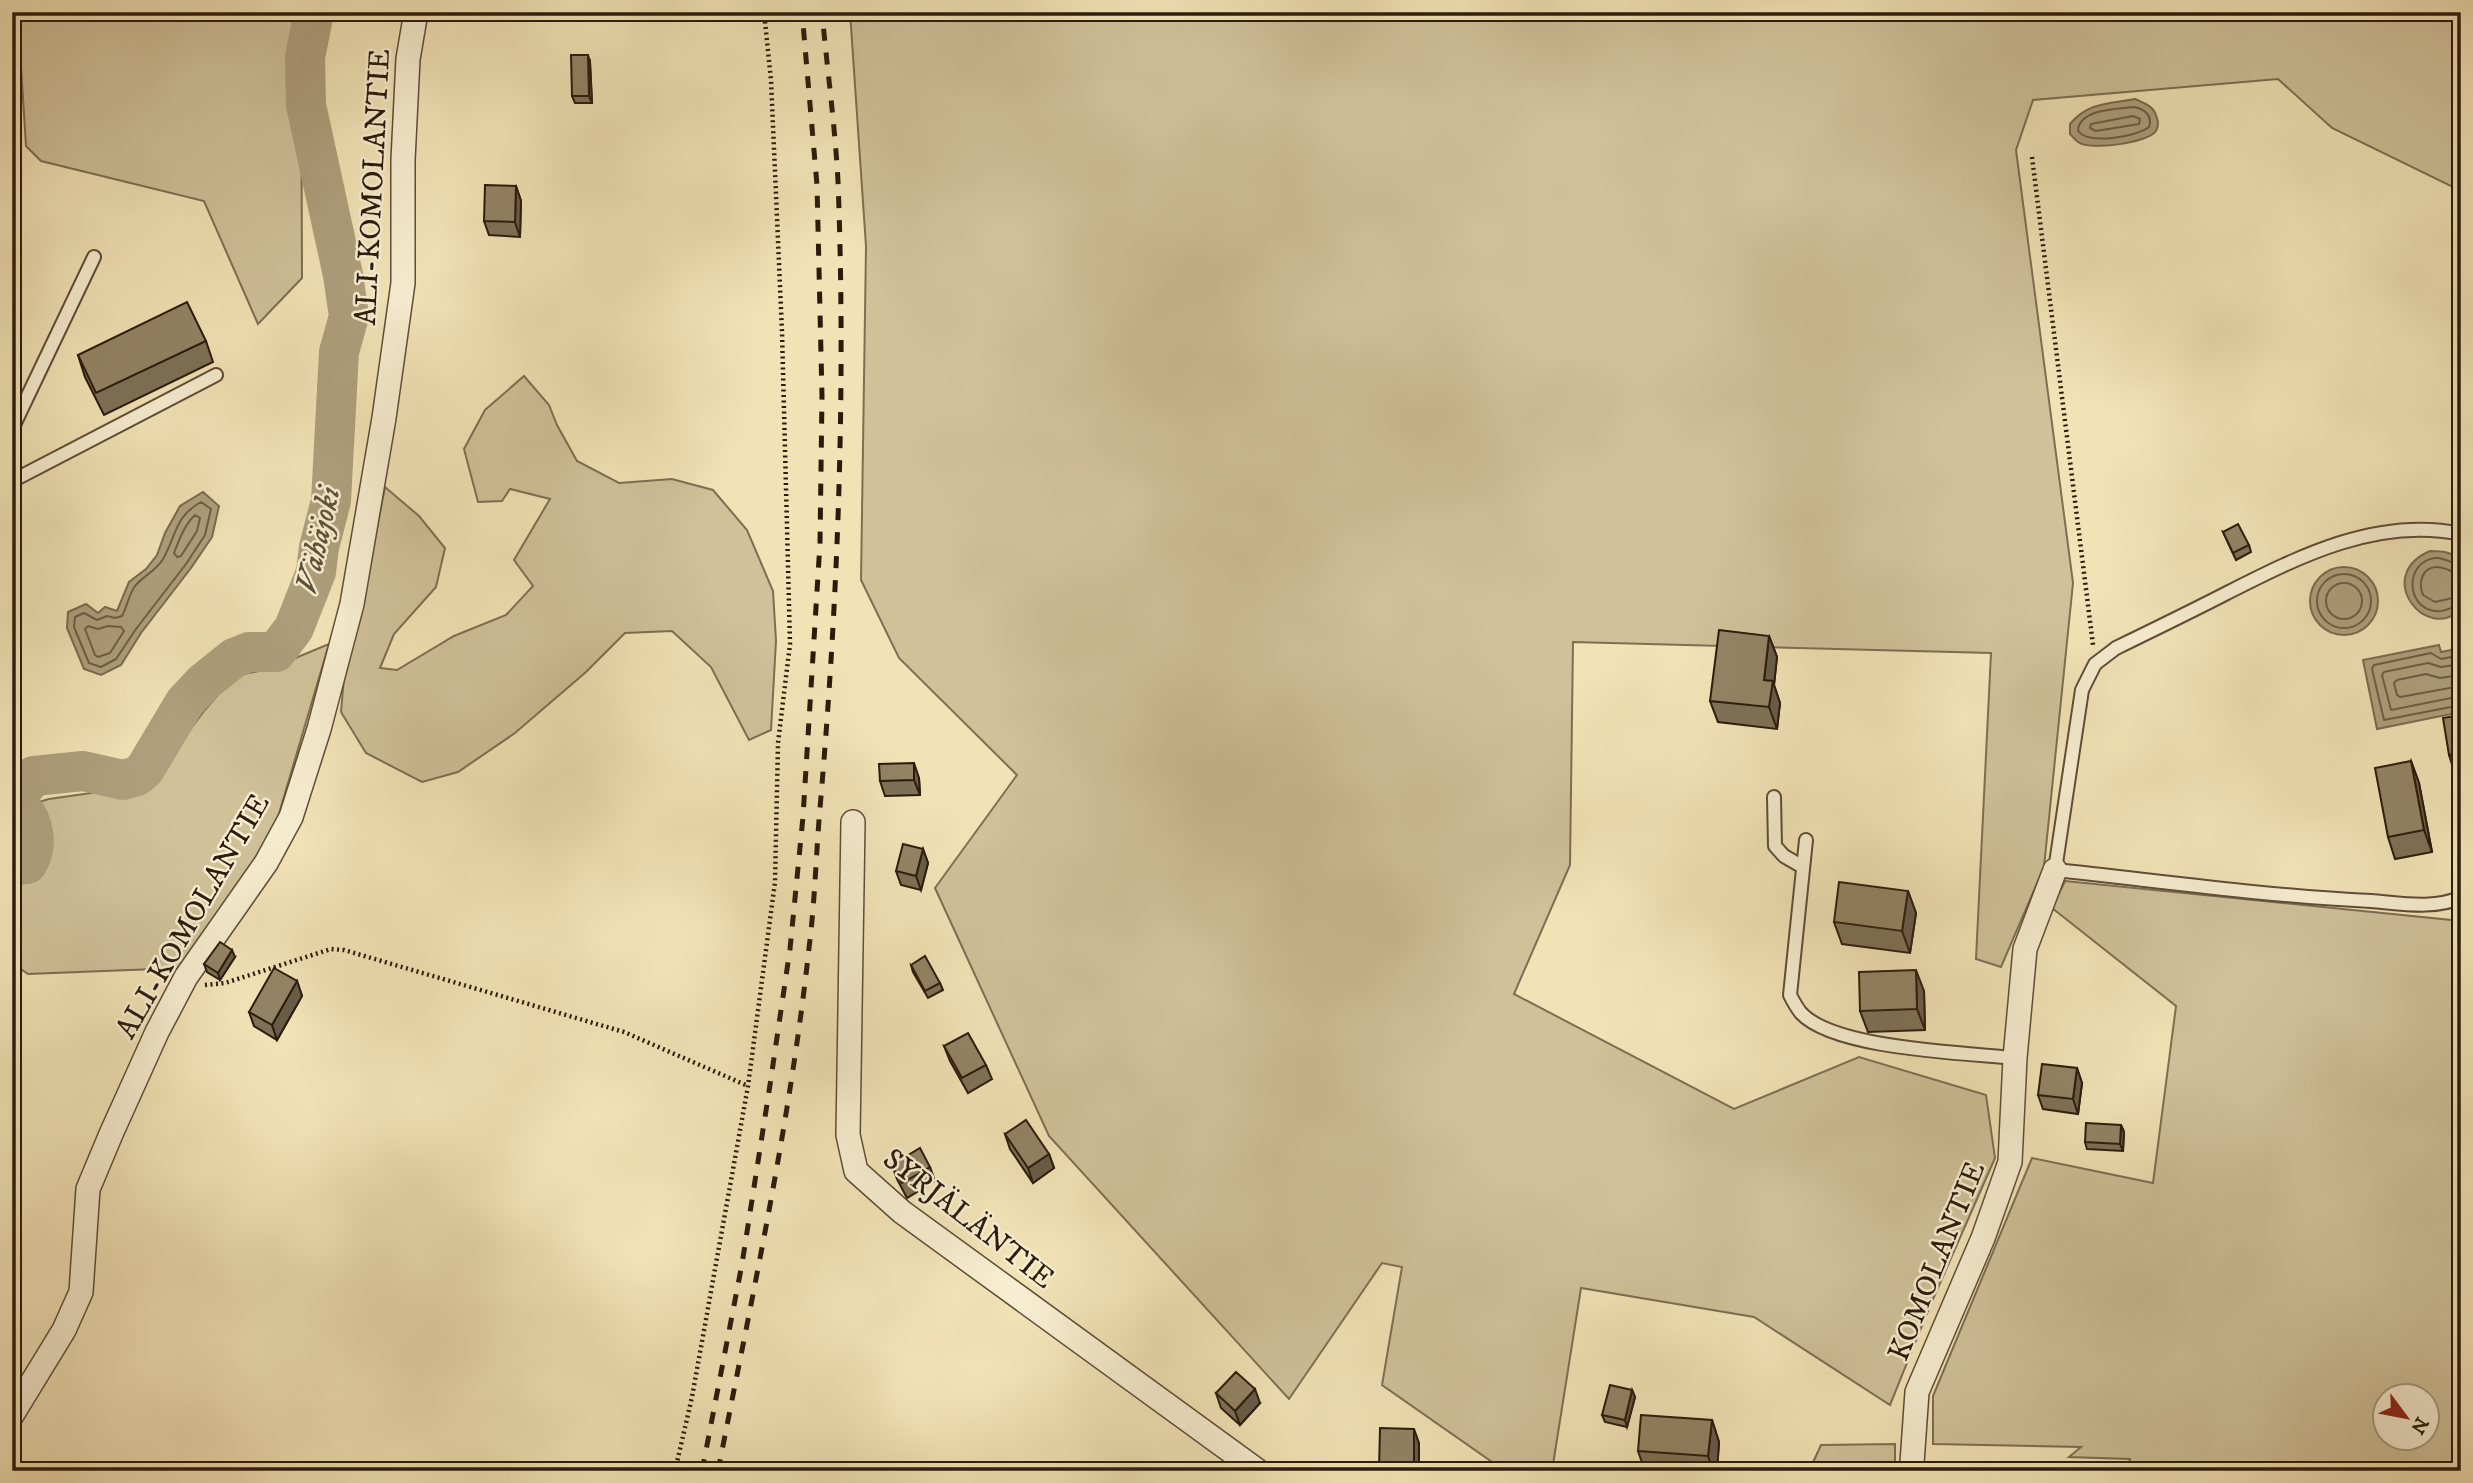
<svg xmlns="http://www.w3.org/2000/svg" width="2473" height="1483" font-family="'IM FELL DW Pica',serif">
	<rect width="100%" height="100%" fill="#f2e3b6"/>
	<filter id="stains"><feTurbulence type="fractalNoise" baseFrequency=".00286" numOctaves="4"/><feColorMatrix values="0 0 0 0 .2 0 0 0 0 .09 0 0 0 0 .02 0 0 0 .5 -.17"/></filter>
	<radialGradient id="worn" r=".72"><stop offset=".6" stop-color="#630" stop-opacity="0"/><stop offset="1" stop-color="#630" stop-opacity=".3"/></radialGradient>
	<!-- green -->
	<path fill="#d0c199" stroke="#7e6e53" stroke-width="2" fill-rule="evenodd" d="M12 12H301L302 278 258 324 204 201 41 161 26 146 20 50 12 51Z
		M850 12H2461V191L2332 128 2278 79 2033 100 2016 150 2073 583 2044 867 2001 967 1976 959 1991 653 1573 642 1570 865 1514 994 1734 1109 1859 1057 1986 1095 1995 1158 1930 1306 1890 1405 1754 1317 1581 1288 1552 1471H1505L1382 1385 1402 1267 1382 1263 1289 1399 1049 1136 935 888 1017 775 899 658 861 580 866 246Z
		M524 376 549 405 557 425 577 461 619 483 672 479 713 490 747 530 773 591 776 641 771 730 749 740 711 667 672 631 625 633 586 672 515 733 458 772 422 782 366 753 341 712 346 654 370 564 385 487 419 516 445 548 436 587 394 634 380 668 397 670 454 636 506 615 533 586 514 560 550 499 510 489 502 501 478 502 464 449 485 410Z
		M329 644 278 817 259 860 181 968 28 974 12 963V873L16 874 40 861 39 835 32 804 49 799 140 786 172 754 204 711 234 676 269 669Z
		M2065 881 2461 921V1471H2127L2130 1459 2069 1457 2081 1447 1933 1444V1396L2032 1158 2153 1183 2176 1006 2052 908ZM2386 1396H2428V1438H2386Z
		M1895 1444V1471H1809L1821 1445Z"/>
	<!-- water -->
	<path fill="#af9f7d" stroke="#7b6a50" stroke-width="2" d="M2135 99C2144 103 2153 106 2156 115 2158 120 2159 126 2156 131 2148 143 2089 151 2078 142 2075 140 2073 137 2070 134V124C2088 102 2109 104 2135 99Z
		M203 492 219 506 212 537 191 568 141 633 121 665 101 675 84 669 67 628 68 612 86 604 98 613 105 607 117 611 129 582 146 569 157 555 165 533 180 506Z
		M2430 551C2442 551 2452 552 2461 560V609C2427 644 2372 576 2430 551Z
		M2310 601a34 34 0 1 1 68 0a34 34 0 1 1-68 0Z
		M2439 645 2441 652 2461 648V712L2377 729 2363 660Z"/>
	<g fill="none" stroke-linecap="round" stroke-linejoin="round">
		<!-- shore -->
		<path stroke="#6e5d45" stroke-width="2" d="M2134 107C2144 109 2153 115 2149 127 2136 137 2089 145 2078 131 2079 109 2116 109 2134 107Z
			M2133 116 2140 119 2139 124 2096 131 2090 128 2091 124Z
			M201 502 211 509 205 535 186 564 136 629 116 659 101 667 89 663 74 627 75 617 84 613 97 620 107 616 115 618 122 616C127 607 129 594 135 586 143 576 156 571 163 559 177 535 174 517 201 502Z
			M195 515 200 518 197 531 181 556 177 557 174 553C179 540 185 524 195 515Z
			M2461 565C2452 564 2445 557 2435 558 2405 562 2405 607 2435 611 2445 613 2452 606 2461 605
			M2461 573C2452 573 2445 567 2437 567 2422 567 2418 583 2423 595L2435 602 2461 596
			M2317 601a27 27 0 1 1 54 0a27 27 0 1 1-54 0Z
			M2326 601a18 18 0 1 1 36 0a18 18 0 1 1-36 0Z
			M108 626 121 627 124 631 110 653 98 657 95 655 85 629 88 626 98 629Z
			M2461 655 2441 659 2431 653 2374 665 2372 669 2384 720 2461 705
			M2461 664 2441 667 2428 663 2384 672 2382 675 2391 710 2461 696
			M2461 675 2440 678 2426 674 2397 680 2394 683 2397 695 2400 697 2461 686"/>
		<!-- river -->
		<path stroke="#af9f7d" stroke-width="40" d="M12 866 27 864C39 845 34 822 20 806L21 791 34 776 83 771 123 780 137 776 145 769 185 702 204 682 234 658 249 652H276L294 628 316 572 319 547 331 501 339 352 349 316 343 275 306 105 305 57 314 12"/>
		<!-- lane casing -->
		<g stroke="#5e4d37" stroke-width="16">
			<path id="lane" d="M12 429 94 257
				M12 481 216 375
				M2461 534C2378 516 2298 557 2227 593 2190 612 2153 630 2116 648L2095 664 2082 690 2055 870C2160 881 2265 896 2371 901 2399 903 2435 910 2461 897
				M1774 797 1775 846 1784 856 1803 867
				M1806 840 1790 995C1793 1001 1797 1008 1801 1013 1834 1049 1965 1053 2015 1058"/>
		</g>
		<!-- street casing -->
		<g stroke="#5e4d37" stroke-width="26">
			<path id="street" d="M853 822 848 1135 856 1171 902 1212 1258 1471
				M12 1415 64 1330 81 1292 88 1189 111 1134 157 1032 186 977 266 863 291 817 319 729 352 604 384 418 403 283V160L408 59 416 12
				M1914 1471 1912 1463 1917 1392 1983 1238 2010 1162 2015 1058 2025 949 2055 870"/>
		</g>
		<!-- path -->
		<path stroke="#2c1b0d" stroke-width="4.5" stroke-dasharray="2 3.5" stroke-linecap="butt" d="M2032 157 2093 645
			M205 985 225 983 331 949 344 950 624 1032 748 1086
			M675 1471 692 1397 748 1086 775 882 778 743 790 644 782 332 771 80 764 12"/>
		<!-- lane -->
		<use href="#lane" stroke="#f7edd0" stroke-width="12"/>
		<!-- street -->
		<use href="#street" stroke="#f7edd0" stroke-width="23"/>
		<!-- rail -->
		<path stroke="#2c1b0d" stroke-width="5" stroke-dasharray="12 12" stroke-linecap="butt" d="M702 1471 742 1264 770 1085 790 949 803 817 820 543 822 396 817 185 802 12
			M718 1471C752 1297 790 1123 809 948 815 901 816 854 820 808 838 600 846 390 838 181 835 125 827 68 822 12"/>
	</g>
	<!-- wall -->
	<path fill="#7e7157" stroke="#2c1b0d" stroke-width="2" d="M590 62 592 103H575L572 96Z
		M516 186 521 201 520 237 489 235 484 221Z
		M206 341 213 362 104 415 85 377 78 355Z
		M2223 532 2249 545 2251 552 2236 560Z
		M1769 636 1777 657 1774 685 1780 703 1777 729 1718 722 1710 701Z
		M2461 715V776L2456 777 2449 755Z
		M2411 761 2419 783 2432 852 2395 859 2388 837Z
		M919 778 920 795 885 796 880 781Z
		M923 849 928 863 921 890 901 885 896 871Z
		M1908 891 1916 913 1910 953 1842 944 1834 922Z
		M235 957 220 980 207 972 204 964Z
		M911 965 940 983 943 990 928 998 913 972Z
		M297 981 302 996 277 1040 254 1026 249 1012Z
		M1924 991 1925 1030 1868 1032 1860 1011Z
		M944 1046 986 1065 992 1079 968 1093 950 1061Z
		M2077 1068 2082 1083 2078 1114 2043 1109 2038 1095Z
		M2121 1125 2124 1132 2123 1151 2087 1149 2085 1142Z
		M1005 1134 1049 1154 1054 1168 1033 1183 1010 1149Z
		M892 1165 930 1167 935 1181 907 1198 897 1179Z
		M1632 1390 1635 1397 1627 1427 1605 1422 1602 1415Z
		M1216 1393 1260 1403 1240 1425 1221 1408Z
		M1712 1420 1719 1442 1717 1471H1645L1638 1451Z"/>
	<!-- shaded-wall -->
	<path fill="#675c47" stroke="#2c1b0d" stroke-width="2" d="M588 55 590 62 592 103 589 96Z
		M516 186 521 201 520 237 515 222Z
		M1769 636 1777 657 1774 685 1780 703 1777 729 1769 707 1764 680Z
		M2411 761 2419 783 2432 852 2424 830Z
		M914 763 919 778 920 795 914 780Z
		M923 849 928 863 921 890 916 876Z
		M1908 891 1916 913 1910 953 1902 931Z
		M232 950 235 957 220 980 218 973Z
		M1916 970 1924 991 1925 1030 1917 1009Z
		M297 981 302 996 277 1040 272 1025Z
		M2077 1068 2082 1083 2078 1114 2073 1099Z
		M2121 1125 2124 1132 2123 1151 2120 1144Z
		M1049 1154 1054 1168 1033 1183 1028 1168Z
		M1255 1389 1260 1403 1240 1425 1235 1411Z
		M1632 1390 1635 1397 1627 1427 1625 1420Z
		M1712 1420 1719 1442 1717 1471H1713L1708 1456Z
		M1414 1429 1419 1443V1471H1414Z"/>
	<!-- building -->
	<path fill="#938365" stroke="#2c1b0d" stroke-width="2" d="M571 55H588L589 96H572Z
		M485 185 516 186 515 222 484 221Z
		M187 302 206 341 96 393 78 355Z
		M2238 524 2249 545 2233 553 2223 532Z
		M1719 630 1769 636 1764 680 1773 681 1769 707 1710 701Z
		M2461 715V753L2449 755 2443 718Z
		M2411 761 2424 830 2388 837 2375 768Z
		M914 763V780L880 781 879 764Z
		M903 844 923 849 916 876 896 871Z
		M1839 882 1908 891 1902 931 1834 922Z
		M220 942 232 950 218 973 204 964Z
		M925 956 940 983 925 991 911 965Z
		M274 968 297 981 272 1025 249 1012Z
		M1916 970 1917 1009 1860 1011 1859 972Z
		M968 1033 986 1065 962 1078 944 1046Z
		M2042 1064 2077 1068 2073 1099 2038 1095Z
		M1026 1120 1049 1154 1028 1168 1005 1134Z
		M2086 1123 2121 1125 2120 1144 2085 1142Z
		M920 1148 930 1167 902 1183 892 1165Z
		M1236 1372 1255 1389 1235 1411 1216 1393Z
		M1610 1385 1632 1390 1625 1420 1602 1415Z
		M1641 1415 1712 1420 1708 1456 1638 1451Z
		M1380 1428 1414 1429V1471H1379Z
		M2074 1467 2110 1469V1471H2074Z"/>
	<g text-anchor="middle" stroke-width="5" stroke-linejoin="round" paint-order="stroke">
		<!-- street labels -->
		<g font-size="30" fill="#2c1b0d" stroke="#f7edd0">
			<text transform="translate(372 187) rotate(-87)" y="10">ALI-KOMOLANTIE</text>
			<text transform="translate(192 916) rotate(-60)" y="10">ALI-KOMOLANTIE</text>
			<text transform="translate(969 1218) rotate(38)" y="10">SYRJÄLÄNTIE</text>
			<text transform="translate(1936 1261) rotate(-68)" y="10">KOMOLANTIE</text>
		</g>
		<!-- water labels -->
		<g font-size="32" font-style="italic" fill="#60503a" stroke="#f7edd0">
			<text transform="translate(317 540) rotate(-77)" y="11">Vähäjoki</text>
		</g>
	</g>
	<!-- margin -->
	<rect width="2473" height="1483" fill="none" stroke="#f2e3b6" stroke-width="42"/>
	<rect x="14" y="14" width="2445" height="1455" fill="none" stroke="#2c1b0d" stroke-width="3.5"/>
	<rect x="21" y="21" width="2431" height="1441" fill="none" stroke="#2c1b0d" stroke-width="2"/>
	<!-- north arrow -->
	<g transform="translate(2406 1417) rotate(122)"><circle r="33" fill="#f7edd0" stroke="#a69982" stroke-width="2"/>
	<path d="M0-5L12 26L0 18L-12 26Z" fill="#8f2418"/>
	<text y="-10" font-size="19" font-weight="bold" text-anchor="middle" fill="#2c1b0d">N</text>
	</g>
	<rect width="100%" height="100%" filter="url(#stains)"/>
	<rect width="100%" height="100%" fill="url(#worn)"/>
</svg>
